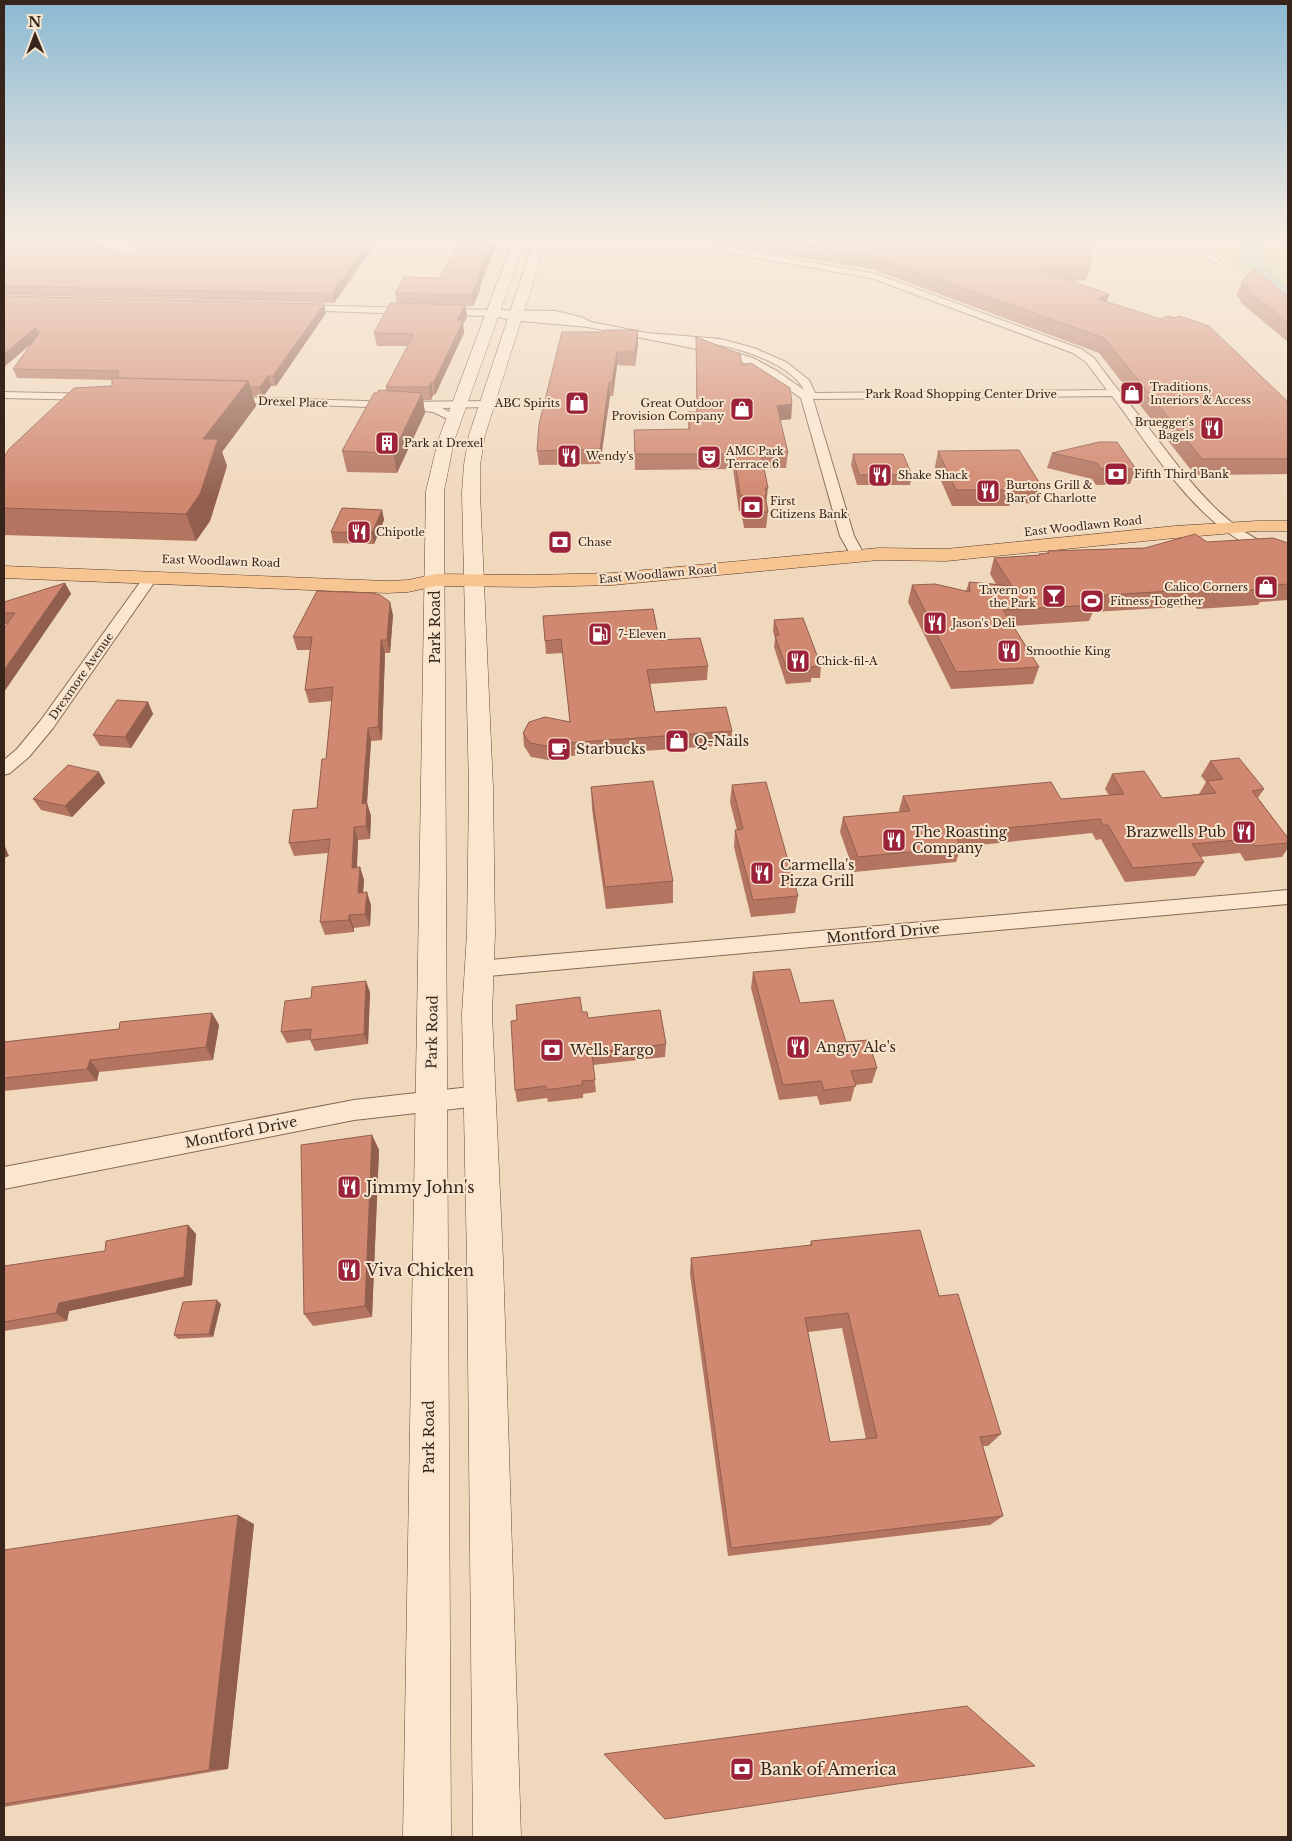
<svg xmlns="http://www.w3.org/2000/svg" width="1292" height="1841" font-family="'Libre Baskerville',serif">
	<rect width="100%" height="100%" fill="#f0d8bd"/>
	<!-- green -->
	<path fill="#cecb91" d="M1207 241H1288V313C1270 298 1253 281 1235 267 1225 258 1214 254 1207 241Z"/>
	<!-- water -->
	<path fill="#a1c1b2" stroke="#688f7f" d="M1242 241 1260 242 1261 250 1259 263 1288 288V297L1245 262 1243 257 1246 252Z"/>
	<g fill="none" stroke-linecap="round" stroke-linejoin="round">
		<!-- minor casing -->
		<g stroke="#896855" stroke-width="2">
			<path id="minor" d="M673 241H692L876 274 1081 349 1094 358C1111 382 1130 404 1148 427 1187 477 1224 534 1288 552V560C1205 542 1160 459 1112 396L813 399 854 536 865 556 863 559H853L840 536 801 398 763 372 734 358 712 352 588 327 511 320 495 316 441 315 436 312 441 309 555 311 581 317 591 322 647 333 720 339 754 348 786 362 809 380 815 393 1107 390 1086 362 1073 353 871 278 677 244ZM698 342C728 344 790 361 804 390L777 371 753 358Z
				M1188 241H1198L1220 260 1216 263 1213 262Z
				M298 305 412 308 417 311 412 314 295 310 293 308Z
				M4 392 93 394 99 397 93 400 4 398Z
				M227 397 398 402 486 401 492 404 486 407 442 408 458 417 460 419 454 422 433 412 398 408 223 402 221 400Z
				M151 573 156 574 158 577 53 728 29 757 10 773 4 775V760L17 749 41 720 146 574Z
				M1288 890V904L478 977 471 975 468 969 471 963 478 961Z
				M479 1086 487 1089 490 1096 487 1103 479 1106 354 1120 4 1189V1167L354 1100Z"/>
		</g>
		<!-- secondary casing -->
		<g stroke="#6a4939" stroke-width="1">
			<path id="secondary" d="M513 241H525L454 441 444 491 451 1837H403L426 491 438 441Z
				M534 241H546L485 435 480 465V493L493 788 495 933 492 1014 503 1260 521 1837H473L467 1260 462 1014 467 933 469 788 462 493 464 465 469 435Z"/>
		</g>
		<!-- primary casing -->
		<g stroke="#56372a" stroke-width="1">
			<path id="primary" d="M1257 521H1288V531H1257L1175 538 946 561 879 560 613 585 531 587 436 586 408 592 387 593 4 578V566L387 581 408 580 436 574 531 575 613 573 879 548 946 549 1175 526Z"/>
		</g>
		<!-- minor -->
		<use href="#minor" fill="#fbe7d0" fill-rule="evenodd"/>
		<!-- secondary -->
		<use href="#secondary" fill="#fbe7d0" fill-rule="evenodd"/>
		<!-- primary -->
		<use href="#primary" fill="#f7c591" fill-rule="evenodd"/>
	</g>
	<!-- wall -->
	<path fill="#b47560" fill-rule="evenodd" d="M4 241 136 255 138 248 122 241H369L371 250 334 303 4 295Z
		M459 241H498L480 286V290L473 306H466L467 317 463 324 464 333 435 395H433L431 400H423L425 413 397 473 347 472 342 451 377 393 386 390V387L408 346H377L374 333 397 304 395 293 440 278Z
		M703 241H1094L1090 267 1086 280 1071 281 1109 294 1107 302 1288 402V474L1195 475 1099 353 874 270Z
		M1242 282 1288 297V342L1240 302V299L1236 296Z
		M4 296 324 304 326 313 276 386H271L263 397 253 396 256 406 222 452 227 466 210 521 196 541 4 535V457L112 386V380L17 378 13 369 31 344 4 367Z
		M638 330V343L635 366 617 365 613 396H610L600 464 539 465 537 451 604 332Z
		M696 337 742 365 792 404 791 419 780 420 788 453 786 468H764L768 488 766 503 768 512 766 528H744L741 511H739L733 469 635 470 634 430 688 429V412H696Z
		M938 451 1042 487 1037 503 1010 504 1009 506H952L935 467Z
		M1052 453 1136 469 1130 484 1096 485 1092 479 1047 468Z
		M853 454 912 475 910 485H857L851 465Z
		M382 510 384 520 374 544 333 543 331 532Z
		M1207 542 1288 543V600L1260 602 1258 605 1197 609 1195 606 1093 612 1089 621 1013 626 1039 667 1033 684 951 689 908 602 912 585 966 591 969 582 996 584 990 574 994 558 1039 555V554L1047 553 1048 551 1145 548Z
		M65 583 71 594 7 624H4V602Z
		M393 615 390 653H385L382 740 371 741 367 803 371 816 370 839 358 840 357 868 360 867 364 880 363 893 371 905 370 926 354 928V932L325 935 320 922 328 853 294 856 289 843 317 808 326 759 332 701 309 703 305 690 310 650H297L293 637Z
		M543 616 659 640 708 666 707 680 650 684 655 712 732 731 731 745 555 757 548 760 531 757 524 746 523 733 570 722 563 653 546 654Z
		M774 620 821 666 820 678H811V682L786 684 774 647 775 638 773 631Z
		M148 702 153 714 131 748 100 746 93 735Z
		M1210 761 1264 789 1258 798 1288 838V848L1282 857 1245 861 1240 853 1200 857 1204 862 1195 876 1125 882 1101 839 1096 840 1092 833 961 847 956 862 854 872 840 832 843 817 900 812 899 810 903 796 1061 799 1109 795 1105 789 1112 774 1162 798 1199 794 1206 782 1201 776Z
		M99 772 105 783 72 817 41 810 33 799Z
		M732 785 798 896 795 913 751 917 734 847 735 830H737L730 802Z
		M591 787 673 881V903L606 909 592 809Z
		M753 972 800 1003 877 1068 872 1083 855 1085 851 1101 820 1105 817 1096 779 1100 751 988Z
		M370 992 368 1044 315 1051 310 1040 287 1043 281 1032Z
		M582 1012 588 1018 666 1044 665 1057 593 1065 596 1092 583 1094V1098L548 1102 547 1098 517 1102 515 1090Z
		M212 1013 219 1025 213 1060 99 1072 97 1081 4 1091V1042L119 1029Z
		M372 1135 379 1150 372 1317 313 1326 304 1314Z
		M188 1225 196 1234 192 1285 69 1311 67 1321 4 1331V1266L105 1251Z
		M811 1241 939 1296 1001 1434 988 1446H983L1003 1516 990 1525 728 1556 690 1274 691 1258 810 1245ZM842 1328 866 1439 830 1442 808 1332Z
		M221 1304 213 1337 178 1339 174 1335Z
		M254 1524 228 1769 4 1807V1550Z"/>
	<!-- shaded-wall -->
	<path fill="#925f4e" d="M493 241H498L480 286V290L473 306 471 295 477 278Z
		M369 242 371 250 334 303 332 294Z
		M1109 294 1105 308 1098 299Z
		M324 304 326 313 276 386 273 376Z
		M465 305 467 317 463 324 464 333 435 395 434 382 457 320Z
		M35 328 39 337 4 367V354Z
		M638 330V343L635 366V352Z
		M617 352V365L613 396 612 382Z
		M268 376 271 386 263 397 260 387Z
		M248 381 256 406 222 452 227 466 210 521 196 541 186 514 203 439Z
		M431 382 433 395 431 400 429 387Z
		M609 382 610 396 600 464V449Z
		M422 393 425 413 397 473 393 453Z
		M792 404 791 419 775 421 777 406Z
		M382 510 384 520 374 544 372 533Z
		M65 583 71 594 4 692V670Z
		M390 602 393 615 390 653 387 640Z
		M381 640 385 653 382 740 378 727Z
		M148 702 153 714 131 748 125 737Z
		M368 728 371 741 366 817 362 804Z
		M554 744 555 757 548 760 547 746Z
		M99 772 105 783 72 817 65 806Z
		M367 803 371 816 370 839 366 826Z
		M354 827 358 840 356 881 352 868Z
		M4 844 9 856 4 858Z
		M360 867 364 880 362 906 358 893Z
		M367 892 371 905 370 926 365 914Z
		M349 915 354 928V932L349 920Z
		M366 981 370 992 368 1044 364 1034Z
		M212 1013 219 1025 213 1060 206 1047Z
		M90 1060 99 1072 97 1081 87 1069Z
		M372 1135 379 1150 372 1317 365 1306Z
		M188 1225 196 1234 192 1285 69 1311 67 1321 56 1313 59 1303Z
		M217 1300 221 1304 213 1337 209 1334Z
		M238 1515 254 1524 228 1769 209 1770Z"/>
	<!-- building -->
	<path fill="#d18870" stroke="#925f4e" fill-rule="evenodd" d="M4 241H80L136 255 140 242 138 241 369 242 332 294 4 286Z
		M459 241H493L477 278H479L471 295 395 293 404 277 440 278Z
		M780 241H1094L1090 267 1036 269 1109 294 1098 299 1161 319 1168 316 1174 318 1179 316 1209 326 1288 402V459H1202L1104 338 876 257Z
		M1254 268 1288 297V323L1245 288H1248L1242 282Z
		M4 296 324 304 273 376H268L260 387H250L248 381 118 378V371L13 369 40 332 35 328 4 354Z
		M390 303 465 305 457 320 463 321 434 382H431L429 387H386L414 334 374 333Z
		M605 330H638L635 352H617L612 382H609L600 449 537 451 539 424 562 332H604Z
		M696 337 740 354 742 365 751 363 790 388 792 404 777 406 788 453H761L768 488H765L767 495H765L768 512H745L742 495H740L734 454H635L634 430 690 429 688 412H697Z
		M112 378 248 381 203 439H218L200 494 186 514 4 508V457L9 449 74 388 112 386Z
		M379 390 422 393 393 453 342 451 374 393H377Z
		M1099 442H1117L1136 469H1101L1097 463 1052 453Z
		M1019 450 1042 487 1013 488 1014 490H956L938 451Z
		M853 454H903L912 475H859Z
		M342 508 382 510 372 533 331 532Z
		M1195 534 1207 542 1273 538 1288 543V584L1264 586 1267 589 1205 593 1203 589 1090 596 1096 605 1003 610 1039 667 956 672 912 585 935 584 970 592 969 582 1012 586 994 558 1040 555 1039 554 1049 553 1048 551 1145 548Z
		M65 583 4 670V628L15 613H4V602Z
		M317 591 373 593 380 595 390 602 387 640H381L378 727 368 728 362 804 367 803 366 826 354 827 352 868 360 867 358 893 367 892 365 914 349 915V920L320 922 330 839 289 843 293 810 317 808 322 759H326L333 687 305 690 312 637H293Z
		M653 609 659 640 700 638 708 666 647 670 655 712 726 707 732 731 554 744 547 746 530 743 523 733 529 722 545 717 570 722 561 639 545 641 543 616Z
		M803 618 821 666 811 667 812 670 788 672 775 636 779 635 774 620Z
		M117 700 148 702 125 737 93 735Z
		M1239 758 1264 789 1252 791 1288 838V843L1255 846 1249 839 1192 844 1204 862 1133 868 1108 825H1103L1100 819 954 833 961 847 858 857 843 817 910 811 903 796 1051 782 1061 799 1124 794 1112 774 1144 771 1162 798 1216 793 1207 781 1223 779 1210 761Z
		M68 765 99 772 65 806 33 799Z
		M653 781 673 881 605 887 591 787Z
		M766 782 798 896 753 900 735 830 743 829 732 785Z
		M790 969 800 1003 833 1000 846 1042 868 1040 877 1068 851 1071 856 1086 824 1090 821 1081 783 1085 753 972Z
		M366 981 364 1034 310 1040 311 1029 281 1032 285 1001 311 998 312 987Z
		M580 997 582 1012H587L588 1018 660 1010 666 1044 592 1053 595 1080 582 1081V1085L546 1090V1086L515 1090 511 1021 517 1020 516 1005Z
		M212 1013 206 1047 90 1060 87 1069 4 1078V1042L119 1029 120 1022Z
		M372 1135 365 1306 304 1314 301 1145Z
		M188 1225 184 1277 59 1303 56 1313 4 1322V1266L105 1251 106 1241Z
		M920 1230 939 1296 958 1294 1001 1434 980 1437 1003 1516 731 1548 691 1258 812 1245 811 1241ZM848 1313 877 1438 830 1442 805 1318Z
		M217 1300 209 1334 174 1335 183 1302Z
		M238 1515 209 1770 4 1804V1550Z
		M967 1706 1035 1766 897 1784 665 1819 604 1754Z"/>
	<!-- sky -->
	<linearGradient id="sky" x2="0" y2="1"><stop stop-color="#8bb9d2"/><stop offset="0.48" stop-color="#f8ede1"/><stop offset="1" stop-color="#f8ede1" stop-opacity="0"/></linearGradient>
	<rect width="1292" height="499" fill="url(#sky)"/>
	<!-- icons -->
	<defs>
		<g id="shop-square" transform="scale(1.25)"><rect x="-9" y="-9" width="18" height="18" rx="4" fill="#9b2238" stroke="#f7e4cd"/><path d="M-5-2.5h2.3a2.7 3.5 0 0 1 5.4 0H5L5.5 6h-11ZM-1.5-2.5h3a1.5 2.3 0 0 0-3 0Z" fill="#fff"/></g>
		<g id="restaurant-square" transform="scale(1.25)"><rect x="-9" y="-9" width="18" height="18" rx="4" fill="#9b2238" stroke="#f7e4cd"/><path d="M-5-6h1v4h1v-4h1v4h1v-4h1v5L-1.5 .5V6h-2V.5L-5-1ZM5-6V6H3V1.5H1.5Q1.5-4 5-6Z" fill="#fff"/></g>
		<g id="building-square" transform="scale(1.25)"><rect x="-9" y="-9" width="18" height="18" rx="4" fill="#9b2238" stroke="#f7e4cd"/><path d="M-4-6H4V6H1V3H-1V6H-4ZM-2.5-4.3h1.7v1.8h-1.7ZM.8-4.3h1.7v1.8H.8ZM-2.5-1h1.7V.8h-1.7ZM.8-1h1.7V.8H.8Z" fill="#fff"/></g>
		<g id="theatre-square" transform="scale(1.25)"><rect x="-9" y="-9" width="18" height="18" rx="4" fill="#9b2238" stroke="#f7e4cd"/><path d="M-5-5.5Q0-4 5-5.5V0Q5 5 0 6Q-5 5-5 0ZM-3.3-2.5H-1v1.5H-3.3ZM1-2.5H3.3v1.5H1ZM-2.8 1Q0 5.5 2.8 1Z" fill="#fff"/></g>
		<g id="bank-square" transform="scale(1.25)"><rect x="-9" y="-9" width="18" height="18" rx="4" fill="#9b2238" stroke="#f7e4cd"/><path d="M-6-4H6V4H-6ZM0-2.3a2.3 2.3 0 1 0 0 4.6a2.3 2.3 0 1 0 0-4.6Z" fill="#fff"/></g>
		<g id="bar-square" transform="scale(1.25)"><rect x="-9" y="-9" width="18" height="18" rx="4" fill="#9b2238" stroke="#f7e4cd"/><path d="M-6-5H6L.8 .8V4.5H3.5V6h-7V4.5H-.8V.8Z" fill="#fff"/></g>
		<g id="stadium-square" transform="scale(1.25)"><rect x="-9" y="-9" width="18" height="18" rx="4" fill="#9b2238" stroke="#f7e4cd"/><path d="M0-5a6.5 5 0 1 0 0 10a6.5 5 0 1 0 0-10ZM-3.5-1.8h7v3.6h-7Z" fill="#fff"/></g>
		<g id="fuel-square" transform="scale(1.25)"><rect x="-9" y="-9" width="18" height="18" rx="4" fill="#9b2238" stroke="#f7e4cd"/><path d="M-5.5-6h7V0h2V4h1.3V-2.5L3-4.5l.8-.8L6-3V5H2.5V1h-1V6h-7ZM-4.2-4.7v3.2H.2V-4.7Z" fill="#fff"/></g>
		<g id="cafe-square" transform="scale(1.25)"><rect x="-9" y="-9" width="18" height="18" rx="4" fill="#9b2238" stroke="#f7e4cd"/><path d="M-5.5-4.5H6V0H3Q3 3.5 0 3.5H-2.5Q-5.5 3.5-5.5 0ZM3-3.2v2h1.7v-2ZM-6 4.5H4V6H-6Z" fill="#fff"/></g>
	</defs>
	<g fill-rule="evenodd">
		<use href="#shop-square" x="1132" y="393"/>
		<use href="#shop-square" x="577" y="403"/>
		<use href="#shop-square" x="742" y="409"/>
		<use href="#restaurant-square" x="1212" y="428"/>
		<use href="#building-square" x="387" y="443"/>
		<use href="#restaurant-square" x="569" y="456"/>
		<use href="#theatre-square" x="709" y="457"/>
		<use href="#bank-square" x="1116" y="474"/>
		<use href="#restaurant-square" x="880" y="475"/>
		<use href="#restaurant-square" x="988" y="491"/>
		<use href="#bank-square" x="752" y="507"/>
		<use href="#restaurant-square" x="359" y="532"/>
		<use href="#bank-square" x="560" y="542"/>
		<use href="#shop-square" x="1266" y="587"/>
		<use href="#bar-square" x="1054" y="596"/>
		<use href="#stadium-square" x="1092" y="601"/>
		<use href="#restaurant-square" x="935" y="623"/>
		<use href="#fuel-square" x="600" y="634"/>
		<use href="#restaurant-square" x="1009" y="651"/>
		<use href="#restaurant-square" x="798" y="661"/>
		<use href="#shop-square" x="677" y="741"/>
		<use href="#cafe-square" x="559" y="749"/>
		<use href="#restaurant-square" x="1244" y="832"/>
		<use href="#restaurant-square" x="894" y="840"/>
		<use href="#restaurant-square" x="762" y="873"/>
		<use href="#restaurant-square" x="798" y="1047"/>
		<use href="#bank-square" x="552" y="1050"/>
		<use href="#restaurant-square" x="349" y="1187"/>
		<use href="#restaurant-square" x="349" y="1270"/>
		<use href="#bank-square" x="742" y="1769"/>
	</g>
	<g text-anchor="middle" stroke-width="4" stroke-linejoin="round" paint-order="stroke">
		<!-- far-poi labels -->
		<g font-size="11" fill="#37241b" stroke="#f7e4cd" text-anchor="start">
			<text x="1150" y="391">Traditions,<tspan x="1150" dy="13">Interiors &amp; Access</tspan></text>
			<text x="560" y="407" text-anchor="end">ABC Spirits</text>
			<text x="724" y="407" text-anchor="end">Great Outdoor<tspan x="724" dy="13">Provision Company</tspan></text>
			<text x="1194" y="426" text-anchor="end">Bruegger's<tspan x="1194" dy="13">Bagels</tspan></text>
			<text x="404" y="447">Park at Drexel</text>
			<text x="726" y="455">AMC Park<tspan x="726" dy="13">Terrace 6</tspan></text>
			<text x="586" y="460">Wendy's</text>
			<text x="1134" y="478">Fifth Third Bank</text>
			<text x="898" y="479">Shake Shack</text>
			<text x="1006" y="489">Burtons Grill &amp;<tspan x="1006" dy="13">Bar of Charlotte</tspan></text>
			<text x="770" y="505">First<tspan x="770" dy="13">Citizens Bank</tspan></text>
			<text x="376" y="536">Chipotle</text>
			<text x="578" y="546">Chase</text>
			<text x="1248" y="591" text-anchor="end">Calico Corners</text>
			<text x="1036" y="594" text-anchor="end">Tavern on<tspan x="1036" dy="13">the Park</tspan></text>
			<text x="1110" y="605">Fitness Together</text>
			<text x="952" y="627">Jason's Deli</text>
			<text x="618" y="638">7-Eleven</text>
			<text x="1026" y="655">Smoothie King</text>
			<text x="816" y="665">Chick-fil-A</text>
		</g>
		<!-- far-street labels -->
		<g font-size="11" fill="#37241b" stroke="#f7e4cd">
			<text x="961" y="398">Park Road Shopping Center Drive</text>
			<text transform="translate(293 402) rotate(2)" y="4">Drexel Place</text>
			<text transform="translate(1083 526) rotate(-6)" y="4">East Woodlawn Road</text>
			<text transform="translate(221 561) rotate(2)" y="4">East Woodlawn Road</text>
			<text transform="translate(658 574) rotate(-5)" y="4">East Woodlawn Road</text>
			<text transform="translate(81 676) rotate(-55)" y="4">Drexmore Avenue</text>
		</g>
		<!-- street labels -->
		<g font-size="14" fill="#37241b" stroke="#f7e4cd">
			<text transform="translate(435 627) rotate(-90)" y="5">Park Road</text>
			<text transform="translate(883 933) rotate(-5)" y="5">Montford Drive</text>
			<text transform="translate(432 1032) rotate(-89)" y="5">Park Road</text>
			<text transform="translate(241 1132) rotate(-11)" y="5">Montford Drive</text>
			<text transform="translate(429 1437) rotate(-90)" y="5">Park Road</text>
		</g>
		<!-- poi labels -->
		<g font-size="14" fill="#37241b" stroke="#f7e4cd" text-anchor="start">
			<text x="694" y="746">Q-Nails</text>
			<text x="576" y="754">Starbucks</text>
			<text x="912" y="837">The Roasting<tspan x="912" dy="16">Company</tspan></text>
			<text x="1226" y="837" text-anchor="end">Brazwells Pub</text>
			<text x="780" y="870">Carmella's<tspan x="780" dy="16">Pizza Grill</tspan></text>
			<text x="816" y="1052">Angry Ale's</text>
			<text x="570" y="1055">Wells Fargo</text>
		</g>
		<!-- near-poi labels -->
		<g font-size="16" fill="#37241b" stroke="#f7e4cd" text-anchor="start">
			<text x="366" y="1193">Jimmy John's</text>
			<text x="366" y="1276">Viva Chicken</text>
			<text x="760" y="1775">Bank of America</text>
		</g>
	</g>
	<!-- border -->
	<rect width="1292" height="1841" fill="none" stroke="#37241b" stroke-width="10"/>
	<!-- north arrow -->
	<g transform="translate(35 35) rotate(359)" stroke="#f7e4cd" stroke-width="4" paint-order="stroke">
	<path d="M0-4L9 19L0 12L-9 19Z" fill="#37241b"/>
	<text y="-8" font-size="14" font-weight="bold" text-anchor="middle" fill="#37241b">N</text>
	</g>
</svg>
